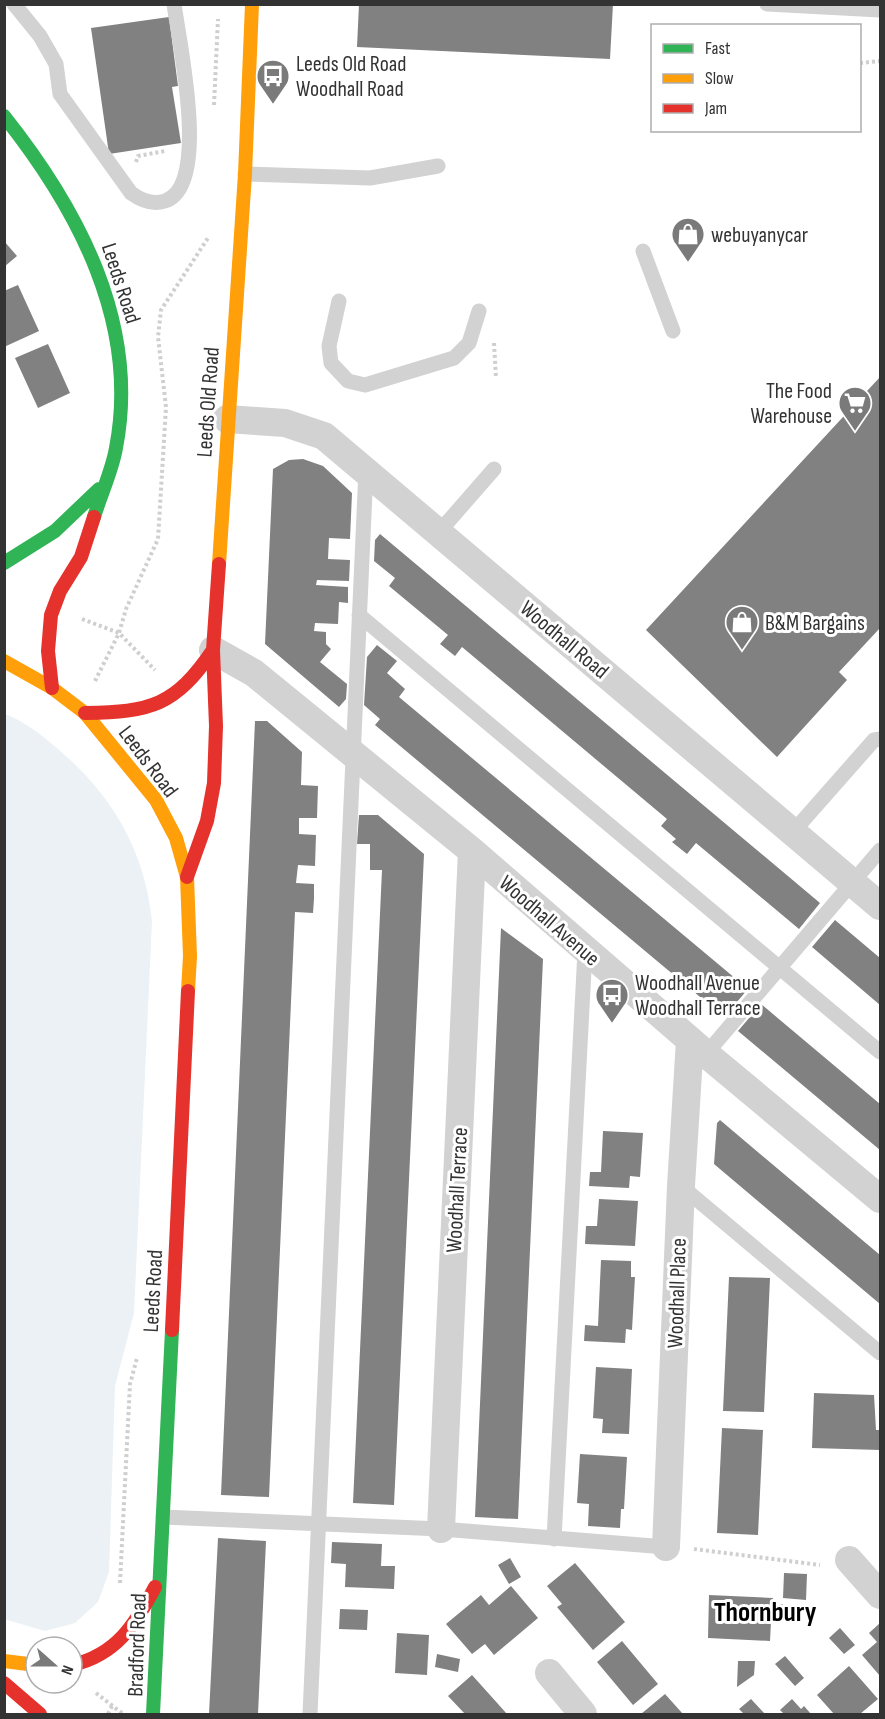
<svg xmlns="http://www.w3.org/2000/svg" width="885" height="1719" font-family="'Sofia Sans Condensed',sans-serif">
	<rect width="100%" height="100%" fill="#fff"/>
	<!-- green -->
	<path fill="#ebf1f4" d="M5 714C29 723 49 741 68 758 117 803 145 855 152 921L134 1313 115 1386 109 1572 98 1602 75 1623 45 1631 4 1619Z"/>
	<!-- building -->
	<path fill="#818181" d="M359 4H613L610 59 357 47Z
		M169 17 178 86 172 87 181 143 109 154 91 28Z
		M4 241 17 256 4 267Z
		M18 285 39 331 4 347V291Z
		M48 344 70 393 38 408 15 358Z
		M880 377V628L839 672 847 680 777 757 646 630Z
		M303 459 323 466 352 493 350 539 329 538 328 559 350 560 349 581 317 580 316 585 348 587V603L339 602 338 624 315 623 314 631 326 632V644L331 649 320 662 347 684 346 699 339 707 265 644 273 469 289 460Z
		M380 534 820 903 799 929 696 843 687 854 672 842 676 839 661 826 667 819 462 647 455 656 440 644 448 635 389 586 395 578 374 561 375 540Z
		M377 645 397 661 387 673 405 689 399 697 748 989 724 1017 375 725 380 719 364 705 367 657Z
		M255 721H267L302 752 301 785 318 786 317 818H299V834L316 835 315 866 298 865 296 883 314 884V899L313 913 295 912 269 1497 221 1495Z
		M359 815H378L424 854 394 1505 353 1503 382 870H370V844H357Z
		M835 920 880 958V1005L812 947Z
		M501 928 543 959 518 1519 475 1517Z
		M761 1004 880 1104V1150L738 1031Z
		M720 1120 880 1255V1304L714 1164 717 1123Z
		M603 1131 643 1133 640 1177 630 1176 629 1188 589 1186 590 1172H601Z
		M599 1199 638 1201 635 1246 585 1244 586 1226H597Z
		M601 1260 631 1261V1277H635L632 1330 626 1329 625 1343 584 1341 585 1325 598 1326Z
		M729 1277 770 1278 764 1412 723 1411Z
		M596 1367 632 1369 629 1434 602 1433 603 1419 593 1418Z
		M814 1393 874 1395 876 1430H880V1450L812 1448Z
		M722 1428 763 1430 758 1535 717 1533Z
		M580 1454 627 1457 624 1509H621L620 1528 588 1526 589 1504 577 1503Z
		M218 1538 266 1541 258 1714H209Z
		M332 1542 382 1544 381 1566H395L394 1589 345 1587 346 1564 331 1563Z
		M510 1558 521 1577 509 1584 498 1565Z
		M575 1563 625 1622 593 1650 557 1607 562 1604 547 1586Z
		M784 1573 807 1574 806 1600 783 1598Z
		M511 1586 538 1618 494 1655 485 1644 472 1654 446 1624 481 1595 489 1605Z
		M709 1595 773 1598 772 1604H783L782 1622 771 1621 770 1641 708 1638Z
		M340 1609 368 1610 367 1630 339 1629Z
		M880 1623V1676L862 1655 877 1642 869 1633Z
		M840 1628 855 1645 844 1654 829 1638Z
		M397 1633 429 1635 427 1675 395 1673Z
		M622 1641 658 1684 633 1705 597 1662Z
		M437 1654 460 1659 458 1672 435 1667Z
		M785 1656 804 1678 795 1686 775 1664Z
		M738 1661H755L754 1675 737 1687Z
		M849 1666 878 1699 860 1714H834L817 1695Z
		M472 1675 490 1695 507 1714H465L448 1696Z
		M665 1694 683 1714H641Z
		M751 1699 765 1714H744L739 1709Z
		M792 1699 801 1709 804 1706 811 1714H784L780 1710Z"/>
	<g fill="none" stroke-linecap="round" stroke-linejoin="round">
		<!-- path -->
		<path stroke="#cfcfcf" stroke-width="4" stroke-dasharray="3 3" stroke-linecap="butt" d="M860 63 880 61
			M214 105 218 19
			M136 162 138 156 165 151
			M494 343 496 378
			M82 619 119 633 155 670
			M95 681 119 633 126 609 158 539 166 407 158 337 161 310 208 238
			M694 1549 820 1565
			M120 1583 130 1384 137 1358
			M96 1693 123 1714
			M108 1714 112 1706"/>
		<!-- lane -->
		<path stroke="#d2d2d2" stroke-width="15" d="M14 4 40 36 56 64 60 94 131 193C142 201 153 205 165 201 211 186 179 42 174 4
			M767 4 880 10
			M245 174 370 178 438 166
			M643 251 673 331
			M339 301 329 346 331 363 348 381 365 385 454 358 469 343 479 311
			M439 532 494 469
			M359 615 880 1052
			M792 833 874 740 880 739
			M706 1054 880 850
			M681 1186 880 1353
			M163 1517 441 1529 666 1547
			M554 1539 585 951
			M310 1714 366 470"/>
		<!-- street -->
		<path stroke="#d2d2d2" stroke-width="28" d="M227 419 285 423 324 436 880 906
			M213 650 254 673 472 851 706 1054 880 1199
			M441 1529 472 851
			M666 1547 681 1186 690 1040
			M849 1560 880 1595
			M549 1673 583 1714"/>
		<!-- fast -->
		<path stroke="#30b455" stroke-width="14" d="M4 116C78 209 140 324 116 448 112 471 101 494 94 517
			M4 563 55 531 99 489
			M153 1714 172 1330"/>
		<!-- slow -->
		<path stroke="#ff9f0a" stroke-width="14" d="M219 564 245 174 252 4
			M4 661 52 688 85 713 156 800 176 838 187 877 190 956 188 991
			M4 1661 36 1665"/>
		<!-- jam -->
		<path stroke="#e5322d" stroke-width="14" d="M52 688 48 651 51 615 60 591 81 557 94 517
			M85 713C151 712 175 706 213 650
			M187 877 207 821 214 783 216 726 213 650 219 564
			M172 1330 188 991
			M72 1665C116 1655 135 1625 155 1587
			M4 1683 40 1714"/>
	</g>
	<!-- icons -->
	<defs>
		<g id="bus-pin" transform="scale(1.725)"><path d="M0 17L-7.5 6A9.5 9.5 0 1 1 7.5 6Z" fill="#7a7a7a" stroke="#fff"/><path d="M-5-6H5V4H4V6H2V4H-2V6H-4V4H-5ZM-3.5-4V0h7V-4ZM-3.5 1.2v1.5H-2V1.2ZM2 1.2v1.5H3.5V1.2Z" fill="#fff"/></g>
		<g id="shop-pin" transform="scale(1.725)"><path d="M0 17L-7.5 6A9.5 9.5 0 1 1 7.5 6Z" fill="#7a7a7a" stroke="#fff"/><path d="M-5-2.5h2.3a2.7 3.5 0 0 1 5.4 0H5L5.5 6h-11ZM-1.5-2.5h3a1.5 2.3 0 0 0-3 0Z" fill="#fff"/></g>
		<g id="supermarket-pin" transform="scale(1.725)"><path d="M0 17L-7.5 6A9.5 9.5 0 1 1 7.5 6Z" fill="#7a7a7a" stroke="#fff"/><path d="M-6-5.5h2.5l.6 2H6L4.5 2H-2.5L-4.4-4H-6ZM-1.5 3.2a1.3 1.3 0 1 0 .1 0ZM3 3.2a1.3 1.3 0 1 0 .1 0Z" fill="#fff"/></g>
	</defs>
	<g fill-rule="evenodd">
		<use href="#bus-pin" x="273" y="76"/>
		<use href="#shop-pin" x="688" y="234"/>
		<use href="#supermarket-pin" x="855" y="403"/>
		<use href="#shop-pin" x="742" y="622"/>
		<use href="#bus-pin" x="612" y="995"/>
	</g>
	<g text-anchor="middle" stroke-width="6" stroke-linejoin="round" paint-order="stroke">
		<!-- poi labels -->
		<g font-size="22" fill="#333" stroke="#fff" text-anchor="start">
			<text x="296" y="71">Leeds Old Road<tspan x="296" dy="25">Woodhall Road</tspan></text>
			<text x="711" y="242">webuyanycar</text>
			<text x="832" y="398" text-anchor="end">The Food<tspan x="832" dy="25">Warehouse</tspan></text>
			<text x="765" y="630">B&amp;M Bargains</text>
			<text x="635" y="990">Woodhall Avenue<tspan x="635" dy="25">Woodhall Terrace</tspan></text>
		</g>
		<!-- street labels -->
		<g font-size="22" fill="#333" stroke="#fff">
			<text transform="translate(122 283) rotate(72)" y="8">Leeds Road</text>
			<text transform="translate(207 402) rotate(-86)" y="8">Leeds Old Road</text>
			<text transform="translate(565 639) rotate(40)" y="8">Woodhall Road</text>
			<text transform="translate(149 761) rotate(53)" y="8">Leeds Road</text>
			<text transform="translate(550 920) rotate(41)" y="8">Woodhall Avenue</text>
			<text transform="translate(456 1190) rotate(-87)" y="8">Woodhall Terrace</text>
			<text transform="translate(152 1291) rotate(-87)" y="8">Leeds Road</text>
			<text transform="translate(676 1293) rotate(-88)" y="8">Woodhall Place</text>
			<text transform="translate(136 1645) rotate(-88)" y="8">Bradford Road</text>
		</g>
		<!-- district labels -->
		<g font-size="28" font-weight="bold" fill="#000" stroke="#fff">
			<text x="765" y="1621">Thornbury</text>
		</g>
	</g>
	<!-- border -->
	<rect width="885" height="1719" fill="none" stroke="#333333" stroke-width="12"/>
	<!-- legend -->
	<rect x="651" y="24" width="210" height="108" fill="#ffffff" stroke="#adadad" stroke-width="1.5"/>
	<rect x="663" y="44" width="30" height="9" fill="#30b455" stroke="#adadad" stroke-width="1.5"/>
	<text x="705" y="54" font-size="18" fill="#333333">Fast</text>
	<rect x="663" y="74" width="30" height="9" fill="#ff9f0a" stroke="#adadad" stroke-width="1.5"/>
	<text x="705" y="84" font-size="18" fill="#333333">Slow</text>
	<rect x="663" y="104" width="30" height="9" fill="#e5322d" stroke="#adadad" stroke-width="1.5"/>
	<text x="705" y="114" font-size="18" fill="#333333">Jam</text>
	<!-- north arrow -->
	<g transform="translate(54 1665) rotate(111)"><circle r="28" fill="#ffffff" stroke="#adadad" stroke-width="1.5"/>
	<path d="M0-4.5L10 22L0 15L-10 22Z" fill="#7a7a7a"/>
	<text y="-9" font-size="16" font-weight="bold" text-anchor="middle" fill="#333333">N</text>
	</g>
</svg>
